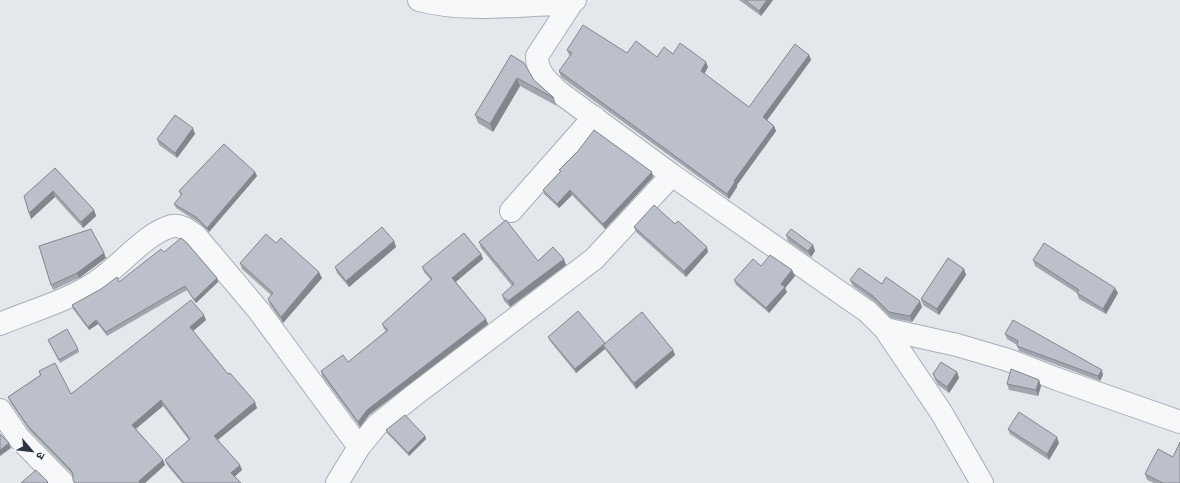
<svg xmlns="http://www.w3.org/2000/svg" width="1180" height="483" font-family="'Titillium Web','Noto Sans Devanagari',sans-serif">
	<rect width="100%" height="100%" fill="#e4e7ec"/>
	<g fill="none" stroke-linecap="round" stroke-linejoin="round">
		<!-- minor casing -->
		<g stroke="#a9aeb7" stroke-width="24">
			<path id="minor" d="M419 0C465 12 514 5 562 4L575 0
				M573 1 537 56C537 73 547 81 559 92L672 175 868 312 885 329 941 412 982 483
				M511 211 594 117
				M0 324C30 311 68 301 96 282 118 268 147 232 172 226 181 224 189 231 196 236L259 311 359 447
				M885 329 957 345 1008 360 1057 379 1180 422
				M0 410 19 438 63 483
				M337 483 359 447 377 425 417 393 594 259 672 175"/>
		</g>
		<!-- minor -->
		<use href="#minor" stroke="#f7f8fa" stroke-width="22"/>
	</g>
	<!-- wall -->
	<path fill="#a1a5ae" d="M739 0H773L761 16Z
		M567 50 627 53 657 57 673 54 708 67 704 74 749 107 809 55 811 60 767 120 774 126 776 131 737 185V187L729 199 561 77 559 71 570 56 569 55Z
		M511 55 534 80 554 98 557 106 520 86 493 132 478 123 475 115Z
		M195 134 177 158 159 145 157 139Z
		M55 168 94 210 96 216 83 228 55 197 31 219Z
		M559 170 653 177 605 229 572 195 559 208 544 194 543 190 560 172Z
		M255 172 257 176 209 232 198 222 176 208 174 204 181 196 179 191Z
		M634 227 708 252 686 277 636 232Z
		M786 235 813 245 815 251 811 257 788 241Z
		M394 241 396 247 349 287 337 273 335 267Z
		M479 242 538 261 566 265 510 307 504 301 502 295 512 286 481 248Z
		M276 243 322 278 283 323 270 305 268 299 271 295 242 269 240 263Z
		M164 252 217 278 218 282 196 303 187 290 107 336 98 324 89 330 73 309 72 305 119 282Z
		M104 253 106 258 79 278 53 290 51 285Z
		M481 254 483 259 456 282 488 324 369 415 360 427 322 376 321 371 348 362 386 331 384 329 382 324 431 280 424 272 422 267Z
		M1033 260 1118 293 1106 314 1079 299 1077 293 1035 266Z
		M761 266 792 270 795 276 785 288 787 292 769 313 736 285 734 280Z
		M964 269 966 275 939 315 923 305 921 299Z
		M850 280 882 284 922 307 912 322 891 318 875 302 853 286Z
		M206 320 193 331 228 374 257 408 218 440 240 465 242 470 235 476 241 483H182L167 465 165 460 189 440 163 406 136 429 163 460 165 465 145 483H74L73 480V476L72 474 29 430 10 402 8 397 40 375 39 371 71 394Z
		M1005 334 1103 375 1100 381 1019 351 1017 345 1007 339Z
		M548 337 673 350 675 355 636 389 605 349 576 373 550 341Z
		M48 340 78 349 79 352 60 363Z
		M957 372 959 378 949 393 938 385 935 380 933 374Z
		M1007 384 1041 386 1038 396 1009 390Z
		M1008 429 1059 443 1049 460 1010 434Z
		M386 430 425 436 426 439 409 456 387 433Z
		M1173 457 1180 483H1154L1147 480 1145 474Z"/>
	<!-- shaded-wall -->
	<path fill="#83868d" d="M767 0H773L761 16 759 11Z
		M809 55 811 60 765 123 763 117Z
		M706 62 708 67 703 76 701 71Z
		M517 78 520 86 493 132 490 124Z
		M774 126 776 131 737 185V187L729 199 727 194 734 181Z
		M193 128 195 134 177 158 175 153Z
		M255 172 257 176 209 232 207 228Z
		M652 172 653 177 605 229 603 224Z
		M570 190 572 195 559 208 557 204Z
		M53 191 55 197 31 219 29 213Z
		M94 210 96 216 83 228 81 222Z
		M394 241 396 247 349 287 346 281Z
		M813 245 815 251 811 257 808 251Z
		M707 247 708 252 686 277 684 271Z
		M104 253 106 258 79 278 77 273Z
		M481 254 483 259 454 283 452 278Z
		M564 259 566 265 510 307 508 301Z
		M964 269 966 275 939 315 937 309Z
		M792 270 795 276 785 288 787 292 769 313 766 308 781 284Z
		M319 272 322 278 283 323 281 317Z
		M217 278 218 282 196 303 194 300Z
		M1115 288 1118 293 1106 314 1103 309Z
		M920 301 922 307 912 322 910 316Z
		M204 315 206 320 192 332 190 327Z
		M486 319 488 324 369 415 360 427 358 422 367 410Z
		M96 320 98 324 89 330 88 327Z
		M603 345 605 349 576 373 575 369Z
		M673 350 675 355 636 389 634 383Z
		M1102 370 1103 375 1100 381 1098 376Z
		M957 372 959 378 949 393 947 387Z
		M1039 380 1041 386 1038 396 1036 390Z
		M161 400 163 406 134 430 132 425Z
		M255 402 257 408 216 441 214 436Z
		M425 436 426 439 409 456 408 453Z
		M1057 437 1059 443 1049 460 1047 454Z
		M9 443 11 448 0 456V450Z
		M163 460 165 465 145 483H139V481Z
		M240 465 242 470 233 478 231 473Z"/>
	<!-- building -->
	<path fill="#bbc0ca" stroke="#83868d" d="M745 0H767L759 11Z
		M583 25 627 53 636 41 657 57 664 47 673 54 680 43 706 62 701 71 749 107 795 44 809 55 763 117 774 126 734 181 735 182 727 194 559 71 572 53 567 50Z
		M511 55 524 63 534 80 554 98 517 78 490 124 475 115Z
		M175 115 193 128 175 153 157 139Z
		M594 130 652 172 603 224 570 190 557 204 543 190 561 171 559 170 578 151Z
		M224 144 255 172 207 228 196 217 174 204 182 194 179 191Z
		M55 168 94 210 81 222 53 191 29 213 24 196Z
		M654 205 675 224 678 221 707 247 684 271 634 227Z
		M506 220 538 261 553 247 564 259 508 301 502 295 514 284 479 242Z
		M382 227 394 241 346 281 335 267Z
		M91 229 104 253 77 273 51 285 39 246Z
		M791 229 813 245 808 251 786 235Z
		M464 233 481 254 452 278 486 319 367 410 358 422 321 371 343 355 348 362 388 330 382 324 432 279 422 267Z
		M266 234 276 243 281 238 319 272 281 317 268 299 273 293 240 263Z
		M181 238 186 242 217 278 194 300 185 286 106 332 96 320 88 327 72 305 101 289 117 277 119 282 161 249 164 252Z
		M1044 243 1115 288 1103 309 1077 293 1079 290 1033 260Z
		M770 255 792 270 781 284 785 287 766 308 734 280 753 259 761 266Z
		M948 258 964 269 937 309 921 299Z
		M859 268 882 284 886 277 920 301 910 316 889 312 873 296 850 280Z
		M191 300 204 315 190 327 228 374 230 373 255 402 214 436 240 465 231 473 241 483H184L165 460 190 439 161 400 132 425 163 460 139 481 140 483H75L73 480V474L70 469 27 425 8 397 41 375 39 371 55 363 71 394Z
		M578 311 605 343 575 369 548 337Z
		M642 312 673 350 634 383 603 345Z
		M1013 320 1102 370 1098 376 1017 346 1018 341 1005 334Z
		M67 329 78 349 59 360 48 340Z
		M941 362 957 372 947 387 936 379 933 374Z
		M1011 369 1039 380 1036 390 1007 384Z
		M1019 412 1057 437 1047 454 1008 429Z
		M405 415 425 436 408 453 386 430Z
		M0 434 9 443 0 450Z
		M1180 442V483H1163L1145 474 1158 449 1173 457Z
		M36 470 48 482 47 483H21Z"/>
	<!-- north arrow -->
	<g transform="translate(32 451) rotate(118)" stroke="#f4f6f9" stroke-width="3" paint-order="stroke">
	<path d="M0-3L7 15L0 10L-7 15Z" fill="#2b3445"/>
	<text y="-6" font-size="11" font-weight="bold" text-anchor="middle" fill="#2b3445">उ</text>
	</g>
</svg>
